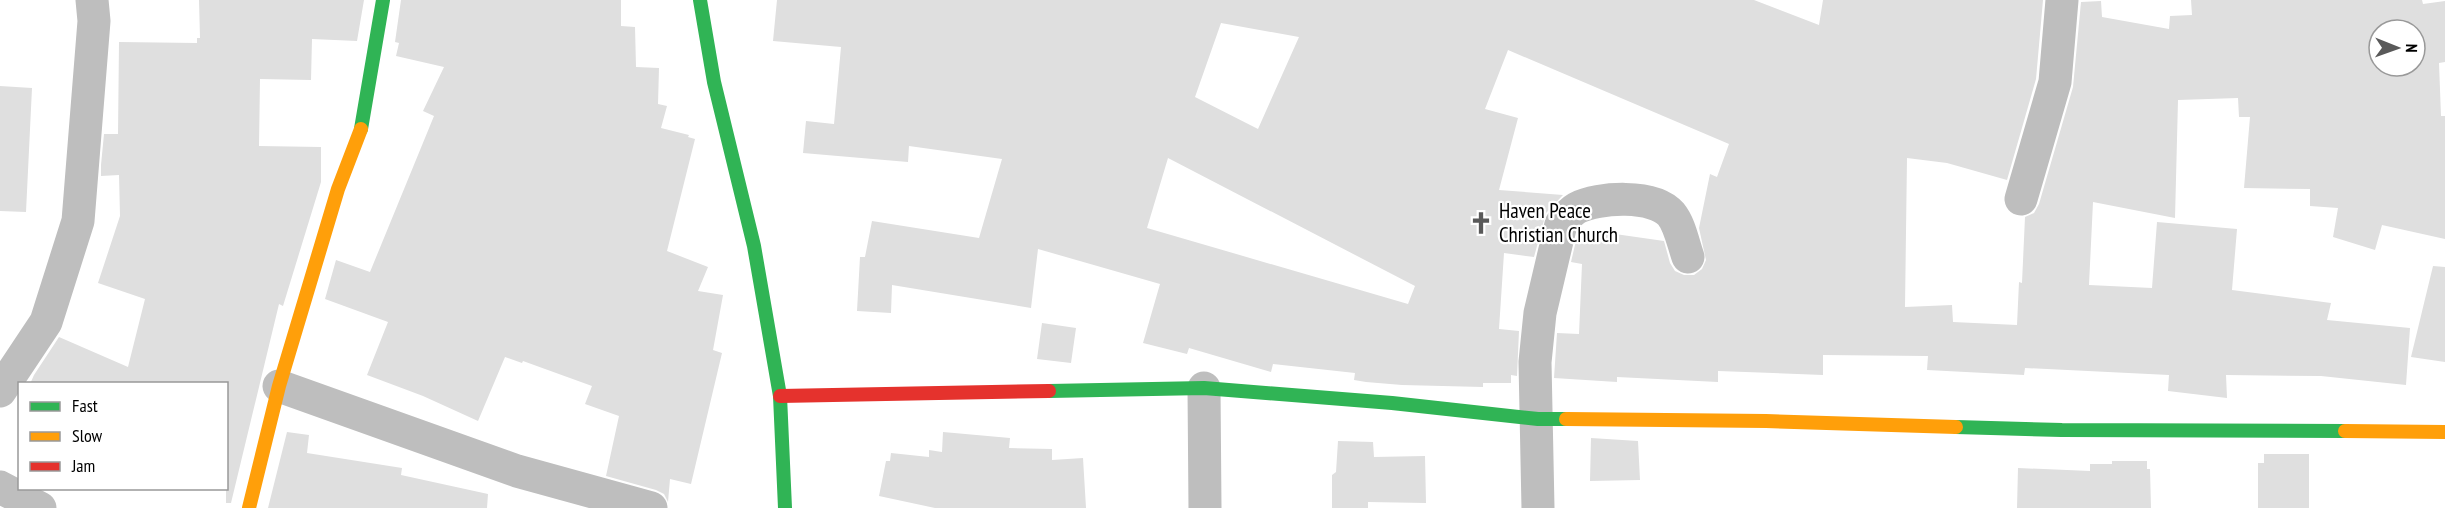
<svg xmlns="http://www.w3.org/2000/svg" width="2445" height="508" font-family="'PT Sans Narrow',sans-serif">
	<rect width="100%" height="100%" fill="#fff"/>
	<!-- building -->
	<path fill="#dfdfdf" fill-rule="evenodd" d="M199 0H364L357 41 312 39 311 80 260 79 259 146 321 147V182L283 306 279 304 231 503H226V384H30L34 375 59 337 128 367 145 299 98 283 120 216 119 175 101 176V165L104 134H118L119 42 197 43V38H200Z
		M401 0H621V26L635 27 636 67 659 68 658 104 667 106 661 128 689 135 688 137 695 139 667 251 708 267 698 291 723 295 713 350 722 353 691 484 670 479 668 502 664 494 656 490 606 476 619 416 585 404 592 386 523 361 522 363 505 357 478 421 423 396 367 375 388 322 325 299 336 260 370 272 434 116 423 111 444 67 396 56 399 43 395 42Z
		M777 0H1754L1819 25 1823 0H2043L2036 79 2007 180 1947 163 1907 158 1905 307 1952 305 1953 322 2017 325 2019 282 2022 283 2025 217 2034 213 2039 204 2073 87 2081 2 2101 1 2102 17 2169 29 2170 16 2192 15 2191 0H2422L2423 4 2445 1V62L2439 63 2441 116H2445V239L2382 225 2375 250 2333 237 2338 208 2310 206V189L2244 188 2250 117H2239L2238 98 2178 100 2175 218 2093 202 2089 285 2152 288 2157 222 2237 229 2232 290 2331 303 2327 320 2410 328 2406 385 2321 376 2226 375 2227 398 2168 391 2169 375 2025 368 2024 375 1927 370 1928 356 1823 355V375L1718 371V382L1617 377V382L1554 378 1557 333 1579 334 1582 264 1571 262 1578 232 1580 229 1664 241 1670 263 1675 271 1684 275H1694L1702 269 1706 260 1699 228 1710 174 1717 177 1729 144 1508 50 1485 109 1518 118 1499 190 1563 195 1546 213 1534 257 1504 253 1499 329 1519 331 1517 376 1511 375V383H1483V387L1402 385 1366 382 1354 380 1355 373 1273 364 1271 372 1189 348 1187 354 1143 343 1160 284 1038 249 1031 308 892 285 891 313 857 311 860 257H865L872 221 979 238 1002 159 909 146 908 162 803 153 806 121 834 124 841 47 773 41ZM1221 23 1299 37 1258 129 1195 97ZM2379 30H2415V66H2379ZM1168 158 1415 286 1408 304 1147 228Z
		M0 86 32 88 26 212 0 211Z
		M2433 266 2445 267V362L2411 357Z
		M1042 323 1076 328 1071 363 1037 359Z
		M287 432 309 435 307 453 402 468 401 475 488 494 487 508H268Z
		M943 432 1010 438 1009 448 1052 449V460L1083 458 1086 508H935L879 496 886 461H890L891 453 929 457V450L942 452Z
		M1591 438 1638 441 1640 480 1590 481Z
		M1338 441 1373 442 1374 457 1425 456 1426 503 1368 502V508H1332V475L1336 472Z
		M2264 454H2309V508H2258V463H2264Z
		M2112 461H2147V469H2150L2151 508H2017L2018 468 2090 471V464H2112Z"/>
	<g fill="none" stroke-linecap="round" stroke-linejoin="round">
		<!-- street -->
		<path stroke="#bebebe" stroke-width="33" d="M2021 199 2055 82 2062 0
			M279 386 517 471 651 508
			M1204 388 1205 508
			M0 391 46 322 78 221 94 21 92 0
			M0 487 40 508
			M1538 508 1535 362 1540 313 1561 224C1566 217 1570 212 1577 208 1598 197 1654 194 1671 214 1680 225 1683 243 1688 257"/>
		<!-- fast -->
		<path stroke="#30b455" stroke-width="14" d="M700 0 714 82 754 246 780 396 785 508
			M361 129 383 0
			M1049 391 1204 388 1392 403 1538 419H1566
			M1956 427 2062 430 2345 431"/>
		<!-- slow -->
		<path stroke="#ff9f0a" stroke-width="14" d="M1566 419 1766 421 1956 427
			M2345 431 2445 432
			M249 508 279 386 338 189 361 129"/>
		<!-- jam -->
		<path stroke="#e5322d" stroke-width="14" d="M780 396 1049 391"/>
	</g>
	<!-- icons -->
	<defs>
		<g id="church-bare" transform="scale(1.8)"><path d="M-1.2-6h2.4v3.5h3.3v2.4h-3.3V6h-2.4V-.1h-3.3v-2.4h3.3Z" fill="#595959" stroke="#fff" stroke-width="2.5" paint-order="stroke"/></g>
	</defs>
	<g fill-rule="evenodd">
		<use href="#church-bare" x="1481" y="223"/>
	</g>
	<g text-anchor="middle" stroke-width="4.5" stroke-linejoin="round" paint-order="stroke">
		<!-- poi labels -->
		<g font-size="21" fill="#000" stroke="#fff" text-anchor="start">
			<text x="1499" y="218">Haven Peace<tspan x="1499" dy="24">Christian Church</tspan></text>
		</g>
	</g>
	<!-- legend -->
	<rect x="18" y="382" width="210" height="108" fill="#ffffff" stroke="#999999" stroke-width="1.5"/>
	<rect x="30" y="402" width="30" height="9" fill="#30b455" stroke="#999999" stroke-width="1.5"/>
	<text x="72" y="412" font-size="18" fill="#000000">Fast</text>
	<rect x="30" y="432" width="30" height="9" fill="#ff9f0a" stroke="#999999" stroke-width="1.5"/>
	<text x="72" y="442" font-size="18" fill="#000000">Slow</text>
	<rect x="30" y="462" width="30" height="9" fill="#e5322d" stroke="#999999" stroke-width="1.5"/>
	<text x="72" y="472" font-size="18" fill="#000000">Jam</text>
	<!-- north arrow -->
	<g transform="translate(2397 48) rotate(91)"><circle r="28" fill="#ffffff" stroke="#999999" stroke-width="1.5"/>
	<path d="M0-4.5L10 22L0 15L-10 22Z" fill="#595959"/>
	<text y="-9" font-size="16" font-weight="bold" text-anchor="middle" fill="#000000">N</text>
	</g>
</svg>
